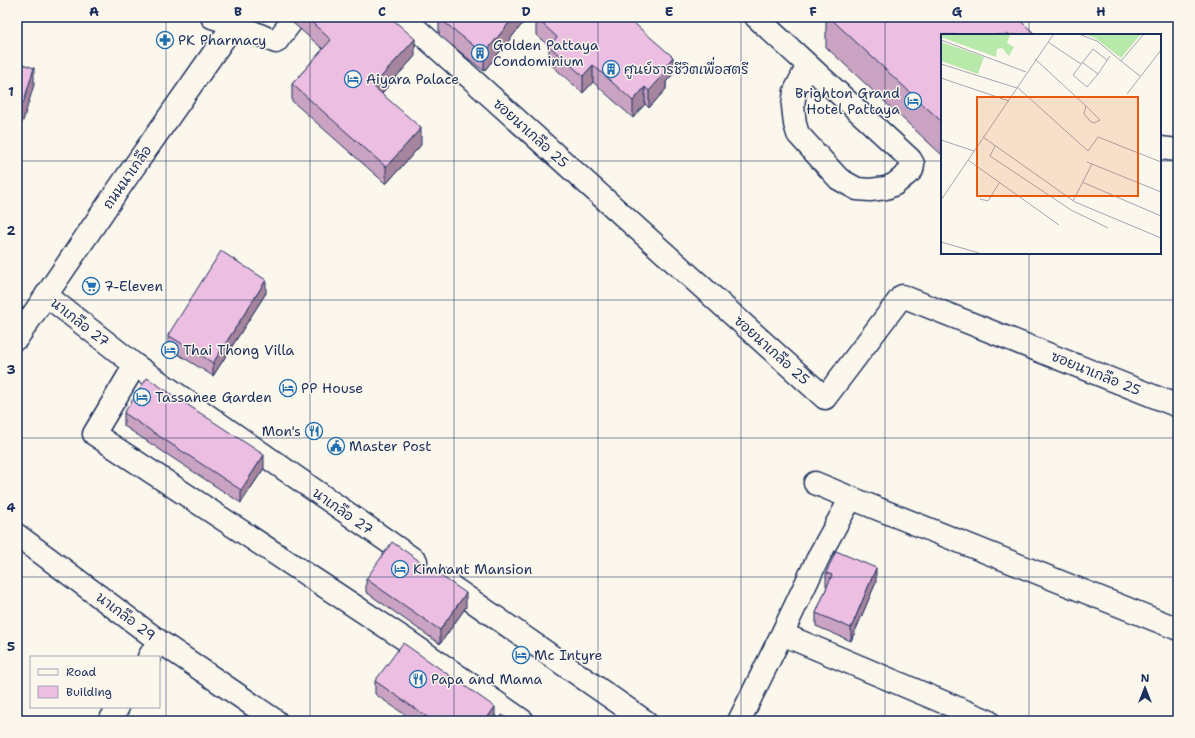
<svg xmlns="http://www.w3.org/2000/svg" width="1195" height="738" font-family="'Shantell Sans','Playpen Sans Thai',sans-serif">
	<rect width="100%" height="100%" fill="#fbf7ec"/>
	<filter id="ink" filterUnits="userSpaceOnUse"><feTurbulence type="fractalNoise" baseFrequency=".025" numOctaves="2"/><feDisplacementMap in="SourceGraphic" scale="8" xChannelSelector="R" yChannelSelector="G"/><feConvolveMatrix kernelMatrix="1 2 1 2 8 2 1 2 1" color-interpolation-filters="sRGB"/></filter>
	<g filter="url(#ink)">
		<g fill="none" stroke-linecap="round" stroke-linejoin="round">
			<!-- minor casing -->
			<g stroke="#1b2f5e" stroke-width="25">
				<path id="minor" d="M212 17 234 24 276 42 295 17
					M403 17 825 398 902 296 1178 406
					M756 17 910 159 913 164 912 170 895 184 886 188 870 190 857 189 839 179 798 134 795 124 793 106 795 91 808 65
					M1160 148 1178 150
					M46 295 135 365 416 561
					M17 338 124 181 239 17
					M135 365 94 434 409 642 523 721
					M815 483 851 498 1178 629
					M17 535 159 641 276 721
					M442 580 645 721
					M782 634 988 721
					M149 657 159 641
					M110 721 118 707
					M739 721 782 634 820 554 851 498"/>
			</g>
			<!-- minor -->
			<use href="#minor" stroke="#fbf7ec" stroke-width="22"/>
		</g>
		<!-- wall -->
		<path fill="#cba3c2" stroke="#1b2f5e" d="M293 17H390L415 56 382 93 421 145 386 184 292 101V84L323 49 293 23Z
			M440 17H528L484 71 439 35V18Z
			M826 17H1016L1033 35H942V155L826 47Z
			M536 18 673 74 666 82V89L649 108 645 104 633 118 593 82 583 93 549 63V46L536 35Z
			M266 293 213 376 168 348V335Z
			M124 413 264 468 241 503 124 426Z
			M826 573 876 582 851 641 816 626V613L827 587 826 586Z
			M366 579 466 607 440 644 366 592Z
			M375 681 495 720 494 721H414L375 694Z"/>
		<!-- shaded-wall -->
		<path fill="#a5859e" stroke="#1b2f5e" d="M514 17H528L484 71V54Z
			M415 39V56L373 103V86Z
			M673 57V74L666 82V89L649 108V91L663 69Z
			M593 65V82L583 93V76Z
			M34 68V85L23 121 17 129V112Z
			M645 87V104L633 118V101Z
			M421 128V145L386 184V167Z
			M266 280V293L213 376V363Z
			M264 455V468L241 503V490Z
			M876 568V582L851 641V628Z
			M466 593V607L440 644V630Z
			M495 707V720L494 721H485Z"/>
		<!-- building -->
		<path fill="#ecbee1" stroke="#1b2f5e" d="M306 17H390L415 39 373 86 421 128 386 167 292 84 331 40Z
			M440 17H514L484 54 439 18Z
			M537 17H627L673 57 663 69 666 72 649 91 645 87 633 101 593 65 583 76 549 46 557 37 536 18Z
			M829 17H1016L1033 32 1030 35H942V122Z
			M17 62 34 68 23 104 17 112Z
			M221 251 266 280 213 363 168 335Z
			M147 378 264 455 241 490 124 413Z
			M392 542 466 593 440 630 366 579Z
			M836 551 876 568 851 628 816 613 832 575 826 573Z
			M403 643 495 707 485 721H433L375 681Z
			M502 715 511 721H499Z"/>
	</g>
	<!-- grid -->
	<path fill="none" stroke="#1b2f5e" stroke-width="1" stroke-opacity="0.55" d="M166 17V721M310 17V721M454 17V721M598 17V721M741 17V721M885 17V721M1029 17V35M17 161H942M1160 161H1178M1029 253V721M17 300H1178M17 438H1178M17 577H1178"/>
	<!-- icons -->
	<defs>
		<g id="pharmacy-ring" transform="scale(0.9)"><circle r="9.5" fill="#fbf7ec" stroke="#1f6fb2" stroke-width="1.5"/><path d="M-2-6h4v4h4v4h-4v4h-4v-4h-4v-4h4Z" fill="#1f6fb2"/></g>
		<g id="building-ring" transform="scale(0.9)"><circle r="9.5" fill="#fbf7ec" stroke="#1f6fb2" stroke-width="1.5"/><path d="M-4-6H4V6H1V3H-1V6H-4ZM-2.5-4.3h1.7v1.8h-1.7ZM.8-4.3h1.7v1.8H.8ZM-2.5-1h1.7V.8h-1.7ZM.8-1h1.7V.8H.8Z" fill="#1f6fb2"/></g>
		<g id="hotel-ring" transform="scale(0.9)"><circle r="9.5" fill="#fbf7ec" stroke="#1f6fb2" stroke-width="1.5"/><path d="M-6-4.5h1.5V1H6V5H4.5V3h-9V5H-6ZM-4 0a1.8 1.8 0 1 1 3.6 0ZM.5 0V-2.5h3Q6-2.5 6 0Z" fill="#1f6fb2"/></g>
		<g id="supermarket-ring" transform="scale(0.9)"><circle r="9.5" fill="#fbf7ec" stroke="#1f6fb2" stroke-width="1.5"/><path d="M-6-5.5h2.5l.6 2H6L4.5 2H-2.5L-4.4-4H-6ZM-1.5 3.2a1.3 1.3 0 1 0 .1 0ZM3 3.2a1.3 1.3 0 1 0 .1 0Z" fill="#1f6fb2"/></g>
		<g id="restaurant-ring" transform="scale(0.9)"><circle r="9.5" fill="#fbf7ec" stroke="#1f6fb2" stroke-width="1.5"/><path d="M-5-6h1v4h1v-4h1v4h1v-4h1v5L-1.5 .5V6h-2V.5L-5-1ZM5-6V6H3V1.5H1.5Q1.5-4 5-6Z" fill="#1f6fb2"/></g>
		<g id="civic-ring" transform="scale(0.9)"><circle r="9.5" fill="#fbf7ec" stroke="#1f6fb2" stroke-width="1.5"/><path d="M-.6-6.5H3V-4.5H.6V-3L4-1V1h2V6H-6V1h2V-1L-.6-3ZM-1.2 2.5V6h2.4V2.5Z" fill="#1f6fb2"/></g>
	</defs>
	<g fill-rule="evenodd">
		<use href="#pharmacy-ring" x="165" y="40"/>
		<use href="#building-ring" x="480" y="53"/>
		<use href="#building-ring" x="611" y="69"/>
		<use href="#hotel-ring" x="353" y="79"/>
		<use href="#hotel-ring" x="913" y="101"/>
		<use href="#supermarket-ring" x="91" y="286"/>
		<use href="#hotel-ring" x="170" y="350"/>
		<use href="#hotel-ring" x="288" y="388"/>
		<use href="#hotel-ring" x="142" y="397"/>
		<use href="#restaurant-ring" x="314" y="431"/>
		<use href="#civic-ring" x="336" y="446"/>
		<use href="#hotel-ring" x="400" y="569"/>
		<use href="#hotel-ring" x="521" y="655"/>
		<use href="#restaurant-ring" x="418" y="679"/>
	</g>
	<g text-anchor="middle" stroke-width="3" stroke-linejoin="round" paint-order="stroke">
		<!-- poi labels -->
		<g font-size="14" fill="#1b2f5e" stroke="#fbf7ec" text-anchor="start">
			<text x="178" y="45">PK Pharmacy</text>
			<text x="493" y="50">Golden Pattaya<tspan x="493" dy="16">Condominium</tspan></text>
			<text x="624" y="74">ศูนย์ธารชีวิตเพื่อสตรี</text>
			<text x="366" y="84">Aiyara Palace</text>
			<text x="900" y="98" text-anchor="end">Brighton Grand<tspan x="900" dy="16">Hotel Pattaya</tspan></text>
			<text x="104" y="291">7-Eleven</text>
			<text x="183" y="355">Thai Thong Villa</text>
			<text x="301" y="393">PP House</text>
			<text x="155" y="402">Tassanee Garden</text>
			<text x="301" y="436" text-anchor="end">Mon's</text>
			<text x="349" y="451">Master Post</text>
			<text x="413" y="574">Kimhant Mansion</text>
			<text x="534" y="660">Mc Intyre</text>
			<text x="431" y="684">Papa and Mama</text>
		</g>
		<!-- street labels -->
		<g font-size="14" fill="#1b2f5e" stroke="#fbf7ec">
			<text transform="translate(531 133) rotate(42)" y="5">ซอยนาเกลือ 25</text>
			<text transform="translate(127 177) rotate(-55)" y="5">ถนนนาเกลือ</text>
			<text transform="translate(80 322) rotate(38)" y="5">นาเกลือ 27</text>
			<text transform="translate(772 350) rotate(42)" y="5">ซอยนาเกลือ 25</text>
			<text transform="translate(1096 373) rotate(22)" y="5">ซอยนาเกลือ 25</text>
			<text transform="translate(343 511) rotate(35)" y="5">นาเกลือ 27</text>
			<text transform="translate(126 616) rotate(37)" y="5">นาเกลือ 29</text>
		</g>
	</g>
	<!-- overview -->
	<g transform="translate(941 34)">
		<rect width="220" height="220" fill="#fbf7ec"/>
		<path d="M0 1H69L66 9 73 13 68 22 61 14 56 15 55 23 0 3ZM146 1H199L180 24 154 4ZM0 8 43 23 37 40 0 27Z" fill="#b7eaaa"/>
		<path fill="none" stroke="#a1a7b3" stroke-width="1" d="M140 1 156 7 180 27 202 1M0 6 85 38M107 8 140 30M94 25 145 72 159 86 153 89 149 87 143 80 145 72M166 26 152 15 132 41 146 53 157 40 169 22M180 27 199 42M141 28 157 40M0 30 76 54M0 44 68 67M76 53 147 117 157 103 220 128M186 60 220 16M42 103 134 168 220 204M0 106 33 117M54 112 49 122 130 176 167 194M27 126 118 191M146 128 220 158M141 148 220 182M39 165 47 167 58 149M0 166 112 1M132 167 151 130M0 208 38 219"/>
		<path fill="#e8590c" fill-opacity="0.15" stroke="#e8590c" stroke-width="2" d="M36 63H197V162H36Z"/>
		<rect width="220" height="220" fill="none" stroke="#1b2f5e" stroke-width="2"/>
	</g>
	<!-- margin -->
	<rect width="1195" height="738" fill="none" stroke="#fbf7ec" stroke-width="44"/>
	<!-- legend -->
	<rect x="30" y="656" width="130" height="52" fill="#fbf7ec" stroke="#a1a7b3"/>
	<rect x="38" y="669" width="20" height="6" fill="#fbf7ec" stroke="#a1a7b3"/>
	<text x="66" y="676" font-size="12" fill="#1b2f5e">Road</text>
	<rect x="38" y="686" width="20" height="12" fill="#ecbee1" stroke="#a1a7b3"/>
	<text x="66" y="696" font-size="12" fill="#1b2f5e">Building</text>
	<!-- north arrow -->
	<g transform="translate(1145 688)" stroke="#fbf7ec" stroke-width="3" paint-order="stroke">
	<path d="M0-3L7 15L0 10L-7 15Z" fill="#1b2f5e"/>
	<text y="-6" font-size="11" font-weight="bold" text-anchor="middle" fill="#1b2f5e">N</text>
	</g>
	<rect x="22" y="22" width="1151" height="694" fill="none" stroke="#1b2f5e" stroke-width="1.5"/>
	<g font-size="13" text-anchor="middle" font-weight="bold" fill="#1b2f5e">
		<text x="94" y="16">A</text>
		<text x="238" y="16">B</text>
		<text x="382" y="16">C</text>
		<text x="526" y="16">D</text>
		<text x="669" y="16">E</text>
		<text x="813" y="16">F</text>
		<text x="957" y="16">G</text>
		<text x="1101" y="16">H</text>
		<text x="11" y="96">1</text>
		<text x="11" y="235">2</text>
		<text x="11" y="374">3</text>
		<text x="11" y="512">4</text>
		<text x="11" y="651">5</text>
	</g>
</svg>
